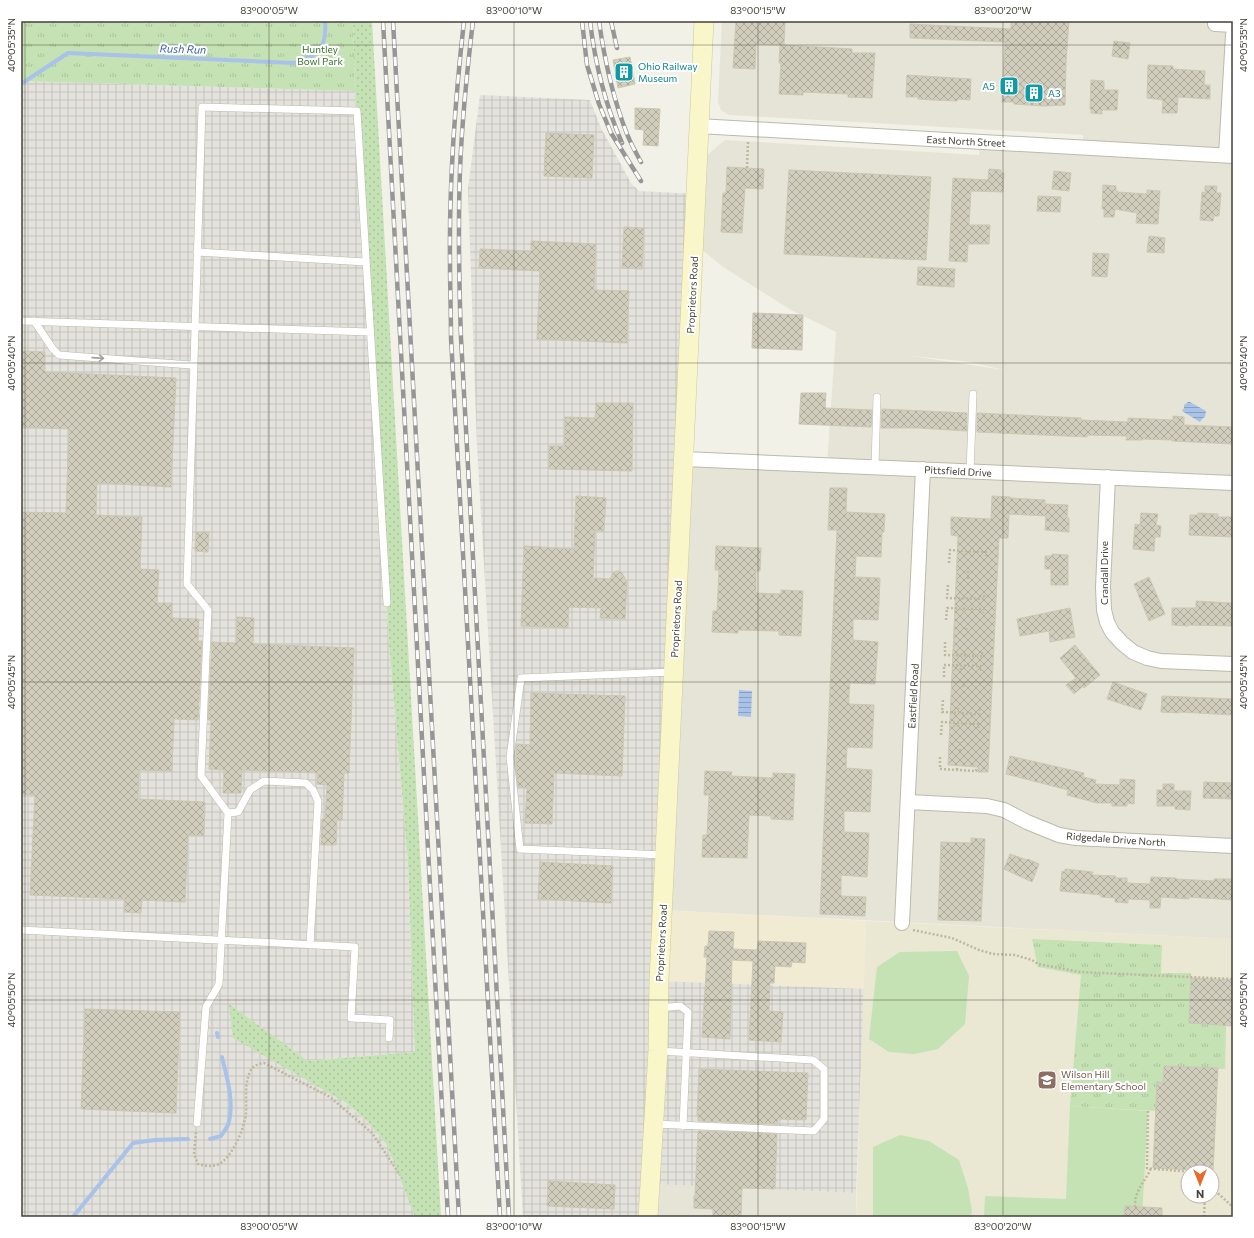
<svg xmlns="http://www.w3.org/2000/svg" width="1254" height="1238" font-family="Commissioner,sans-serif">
	<defs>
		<pattern id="industrial-grid" width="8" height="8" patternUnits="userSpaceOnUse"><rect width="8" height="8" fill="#e4e2dc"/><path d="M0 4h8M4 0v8" fill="none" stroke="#c5c3bd"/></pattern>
		<pattern id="grass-dots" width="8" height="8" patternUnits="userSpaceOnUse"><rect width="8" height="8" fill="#c4e2b4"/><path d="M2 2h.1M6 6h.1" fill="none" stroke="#aac39b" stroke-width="1.8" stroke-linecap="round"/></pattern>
		<pattern id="park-tufts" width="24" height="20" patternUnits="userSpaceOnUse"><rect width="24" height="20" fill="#c4e2b4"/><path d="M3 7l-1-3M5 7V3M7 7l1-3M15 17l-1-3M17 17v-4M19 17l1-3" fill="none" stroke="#aac39b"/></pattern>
		<pattern id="water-rules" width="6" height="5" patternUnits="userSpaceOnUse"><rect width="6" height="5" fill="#a9c2e9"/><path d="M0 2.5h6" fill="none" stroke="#8b9fbe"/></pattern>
		<pattern id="building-cross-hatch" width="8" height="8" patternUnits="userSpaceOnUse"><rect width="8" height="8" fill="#d2cebe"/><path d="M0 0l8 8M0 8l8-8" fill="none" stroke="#aca99b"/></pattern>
	</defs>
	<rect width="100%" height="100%" fill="#f2f1e7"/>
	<!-- residential -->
	<path fill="#e5e4d6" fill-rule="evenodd" d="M722 21H1233V939L663 910 684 459 827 465 836 332 791 310 723 267 701 249 707 155 725 140 979 155 980 142 1083 147V135L729 115 721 110 718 102ZM904 355 970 362 1004 370 905 355Z
		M650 1184 856 1193V1217H648Z"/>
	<!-- commercial -->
	<path fill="#f2ebd4" d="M663 910 866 921 864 989 659 981Z"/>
	<!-- industrial -->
	<path fill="url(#industrial-grid)" d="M21 81 355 91 389 643 408 862 415 1052 308 1061 230 1005 369 1123 387 1145 415 1217H21Z
		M480 95 590 100 601 128 631 183 639 191 696 194 659 981 864 989 856 1193 650 1184 648 1217H523L477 447 468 189Z"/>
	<!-- education -->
	<path fill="#eae8d3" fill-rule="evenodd" d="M866 921 1233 939V1217H856ZM1188 1172H1212V1196H1188Z"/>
	<!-- grass -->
	<path fill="url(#grass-dots)" d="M353 21H372L441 1217H415L387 1145 369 1123 345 1102 233 1038 229 1004 308 1061 415 1052 408 862 389 643 355 91Z"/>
	<!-- park -->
	<path fill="url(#park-tufts)" d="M21 21H353L355 91 21 81Z
		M1032 939 1162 945 1161 973H1191L1189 1023 1226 1025 1225 1069 1164 1066 1163 1083 1158 1082 1156 1111 1070 1106 1081 975 1038 967Z"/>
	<!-- garden -->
	<path fill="#c4e2b4" d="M957 951 969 976 965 1024 938 1049 914 1054 889 1052 869 1039 877 967 900 952Z
		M1070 1106 1148 1111 1142 1217H984L985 1196 1066 1199Z
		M900 1135 929 1141 959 1160 968 1188 972 1211 971 1217H873V1147Z"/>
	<!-- water -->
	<path fill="url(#water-rules)" d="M1188 402H1190L1206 411 1205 417 1203 418 1200 422 1182 411 1184 408V405Z
		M739 690 752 691 751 717 738 716Z"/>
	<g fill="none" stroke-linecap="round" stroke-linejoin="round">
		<!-- stream -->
		<path stroke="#a9c2e9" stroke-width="4" d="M21 84 68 53 295 63C320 56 327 46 325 21
			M217 1033 218 1037
			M210 1139 221 1136C223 1133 226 1129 228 1125 235 1103 227 1078 222 1057
			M73 1217 133 1143 155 1140 188 1139"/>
	</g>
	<!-- building -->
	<path fill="url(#building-cross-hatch)" stroke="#ccc7b2" d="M736 21H785L784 45 852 49V53H875L872 98 848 97V94L803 92V95L779 94 781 63H779L780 45 756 44 755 69 733 68Z
		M1011 21H1069L1066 62 1065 105 1043 106 1014 104V102H1002L1005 42 910 38V24L1011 29Z
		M1114 41 1130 43 1128 59 1112 56Z
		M630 57 635 84 618 88 613 60Z
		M1148 65 1173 66V69L1205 71 1204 85H1210V99L1178 97 1177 113H1162L1163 100 1147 98Z
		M907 75 971 79 970 100 958 99 957 101 933 100 918 99V97H906Z
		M1091 80 1104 81V90H1118L1117 110H1102V114L1091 113V109H1090Z
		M635 108 660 109 658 146 643 145 644 130 635 129Z
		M546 133 594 135 592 178 544 176Z
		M727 167 764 169 763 189 745 188 742 233 721 232 723 193H726Z
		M989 169 1001 170V173H1004L1003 192 971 191 969 225H990L989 244H968L967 262 949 261 953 178 988 180Z
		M789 170 931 177 926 260 784 254Z
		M1054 171 1071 173 1069 191 1052 189Z
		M1103 185 1116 186V191H1118L1117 192 1147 194V190L1160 191 1158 224 1136 223 1137 213 1115 209 1114 217H1104V209H1102Z
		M1205 186H1217L1216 193H1221L1219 216H1214L1213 221 1200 220 1202 192 1205 193Z
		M1038 196 1061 197 1060 212 1037 211Z
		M624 227 644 228 642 269 622 268Z
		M1149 236 1165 238 1164 253 1147 252Z
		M531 241 596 244 594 290 629 291 627 343 537 339 540 271 479 268 480 249 531 251Z
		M1093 253 1109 254 1107 277 1092 276Z
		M918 267 955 269 954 287 917 285Z
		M753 313 803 315 802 350 752 348Z
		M21 351 45 352V372L176 378 171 487 97 483 96 515 142 517 140 569 159 570 157 603H172V618L199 619 198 641H202L198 720 174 719 172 771 139 770 138 799 205 802 204 836 188 835 185 902 142 900 141 913 124 912 125 899 30 895 35 795 21 794V512L66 513 69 429 21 427Z
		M801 393H826L825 408 872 410 871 427 799 424Z
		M596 403H633L632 471 549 469V446H564L565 417 595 418Z
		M882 409 967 413V431L919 428H881Z
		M977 413 1081 418V420L1128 422V418L1173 420V416L1184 417V425L1233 427V444L1172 441V440L1143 439V440H1126L1127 436 1087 435V437L977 432Z
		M830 488H847L846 512 885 514 884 532H882L881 557 856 556 855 577 880 578 879 602 878 620 853 619V640L878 642 875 684 850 683 849 694V704L874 705 872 748 847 747 846 768 872 770 870 812 844 811V832L869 833 867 877 841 875V896L866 897 865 916 820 914 837 530H828Z
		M576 496 606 498 604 531 595 530 593 578 610 579 613 573 616 571H619L622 573 627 582 625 619 600 618 601 608 569 607 568 628 521 626 524 546 574 549Z
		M992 496 1010 497V498L1045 500V504L1068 505 1067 518H1069V532L1045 530 1046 516 1009 514 1008 538H999L988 772H978V767L948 765 958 536 951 535V517L991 519Z
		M1141 513 1158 514 1156 525 1161 526 1160 537H1155L1154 551 1133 549 1135 524 1140 525Z
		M1198 513 1218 514V517H1233V537L1189 535 1190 515H1198Z
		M196 532H209L208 552 195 551Z
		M716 546 761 548 760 571H756V593L781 594V590L803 591 801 636 779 635V631L738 630V633L712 632 713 611H717L719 570H715Z
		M1052 554 1068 555V585H1051V569H1045V556H1052Z
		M1149 577 1165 614 1149 621 1134 584Z
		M1196 601 1231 603V605H1233V626L1188 625V626L1172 625V608H1196Z
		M1070 608 1075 637 1050 642 1049 631 1020 636 1017 619Z
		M237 617 254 618 253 644 354 648 349 773H344L342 820H337L336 845H321L322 819H325L327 785 317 784 318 773 242 770 241 793H223L224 770 209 769 211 720H208L212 642 236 643Z
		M1075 645 1100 675 1084 688 1083 686 1074 694 1066 685 1076 678 1060 658Z
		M1113 682 1147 694 1141 710 1107 699Z
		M531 693 625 696 622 776 554 773 552 824 525 823 527 788 518 787 516 769 517 744 530 745Z
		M1162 696 1233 699V715L1179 712V713L1161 712Z
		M1010 756 1084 773 1083 777 1096 780 1095 784 1120 785V779L1135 780 1134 804 1127 803V806H1112V803H1097L1067 795 1068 790 1006 774Z
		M705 771 732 772 731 776 773 778V773L795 774 793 820 771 819V816L749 815 747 858 702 857 703 835H707L709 795H704Z
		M1204 782 1233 783V799L1203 798Z
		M1163 784H1174V791H1191L1190 810 1175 809V806H1157V790H1163Z
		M971 838 985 839 981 921 938 920 941 842 971 843Z
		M1010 854 1027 860 1028 859 1039 864 1032 882 1004 869Z
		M540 862 613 866 611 903 538 899Z
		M1065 869 1093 872 1092 875 1116 876 1115 878H1127V883L1150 884 1151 877 1176 878V879L1214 881V879H1231V881H1233V900L1189 897V899L1161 897 1160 908H1150V900L1128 899V903L1115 902V898L1101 897V895L1060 891 1062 871 1065 872Z
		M709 931 734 932 733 949 757 950 758 941 806 943 805 963 792 962 791 967 775 966 774 983H770L769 1011 783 1012 781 1042 749 1040 753 961 732 960 730 1039 702 1037 707 957H704L705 946H708Z
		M1191 978 1233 980V1026L1189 1023Z
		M85 1009 180 1012 176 1113 81 1109Z
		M1164 1066 1218 1068 1213 1171 1153 1168 1157 1082 1163 1083Z
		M699 1069 808 1073 806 1120 778 1119V1124L698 1121V1116H697Z
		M698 1131 777 1134 775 1189 742 1188 741 1217H713V1209L694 1208V1196H695Z
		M548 1181 615 1185 614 1209 547 1206Z
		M1125 1206 1162 1208V1217H1124Z"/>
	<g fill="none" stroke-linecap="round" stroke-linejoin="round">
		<!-- lane casing -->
		<g stroke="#bcbaab" stroke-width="8">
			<path id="lane" d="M197 252 366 262
				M21 321 370 332
				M34 321 53 349 59 355 191 365
				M875 467 877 397
				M970 472 973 394
				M228 813 238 812 250 790 264 781 306 783 313 790 318 801 310 945
				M664 855 520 849 510 757 521 678 674 672
				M21 930 355 947 351 1018 390 1020 389 1038
				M659 1008 680 1006 688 1012 683 1126
				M197 1123 206 1007 219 984 228 813 201 776 208 610 187 584 202 107 357 111 387 603
				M654 1124 814 1131 824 1119V1069L813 1060 659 1051"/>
		</g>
		<!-- street casing -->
		<g stroke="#bcbaab" stroke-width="16">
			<path id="street" d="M1215 24 1233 25
				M698 126 1233 156
				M1226 155 1233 35
				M684 459 1233 483
				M1108 477 1103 587 1104 610 1107 622 1112 632 1122 643 1133 652 1147 658 1161 661 1233 664
				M908 802 987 806 1004 810 1027 822 1059 835 1076 838 1233 846
				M902 923 923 469"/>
		</g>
		<!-- secondary casing -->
		<g stroke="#cdca9b" stroke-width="20">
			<path id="secondary" d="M648 1217 658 1051 659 981 704 21"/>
		</g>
		<!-- path -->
		<path stroke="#bdb89e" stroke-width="2.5" stroke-dasharray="2 2" stroke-linecap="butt" d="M747 168 748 142
			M966 555V551
			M949 563 950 550 986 552V556
			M968 573V570
			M968 577V579
			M948 585 947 598 984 599V595
			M964 598V594
			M964 613V608
			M946 620 947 608 984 609 983 613
			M966 628V630
			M965 636V634
			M945 642V655L982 656V652
			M962 655V651
			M961 670V666
			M944 677V665L981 666V671
			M963 687V685
			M963 694V691
			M943 700 942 712 979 714V709
			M959 713V708
			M958 727 959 723
			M941 735 942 722 979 724 978 728
			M960 742V745
			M960 749V751
			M940 757V769L976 771 977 767
			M957 770V766
			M913 930 952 938 979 950 993 954 1015 955 1032 960 1038 964 1080 972 1233 979
			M1148 1111 1147 1168 1155 1169 1193 1172
			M196 1132 194 1154 198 1164C205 1166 212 1167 219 1164 232 1158 245 1127 246 1113 247 1099 244 1085 250 1072 252 1066 258 1064 264 1063L330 1097 372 1133 400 1175
			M1212 1188 1233 1207
			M1135 1207C1135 1202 1135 1198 1137 1194 1140 1185 1147 1178 1151 1168
			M1204 1217 1205 1196"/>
		<!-- lane -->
		<use href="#lane" stroke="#fff" stroke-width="7"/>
		<!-- street -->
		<use href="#street" stroke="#fff" stroke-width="14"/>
		<!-- secondary -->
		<use href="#secondary" stroke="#f9f7ca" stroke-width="19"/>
		<!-- rail casing -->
		<g stroke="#969696" stroke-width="4.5">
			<path id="rail" d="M383 21 448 1217
				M393 21 459 1217
				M464 21C455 101 449 181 450 262 450 287 451 313 451 338L500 1217
				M473 21C467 71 462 120 460 170 458 226 459 282 461 338L509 1217
				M582 21 587 65 599 104 611 133 641 181
				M590 21C595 63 605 104 622 143
				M599 21C604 57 614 101 627 134 631 144 636 153 641 162
				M611 21 617 48"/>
		</g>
		<!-- rail -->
		<use href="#rail" stroke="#fff" stroke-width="3" stroke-dasharray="9" stroke-linecap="butt"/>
	</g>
	<!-- one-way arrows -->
	<defs><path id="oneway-shaft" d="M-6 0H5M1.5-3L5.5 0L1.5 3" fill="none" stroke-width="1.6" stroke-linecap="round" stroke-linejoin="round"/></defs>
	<use stroke="#a2a09b" href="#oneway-shaft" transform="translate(98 358) rotate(4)"/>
	<!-- ticks -->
	<path fill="none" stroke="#444237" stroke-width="1" stroke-opacity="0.45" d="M25 21V1217M269 21V1217M514 21V1217M758 21V1217M1003 21V1217M21 45H1233M21 363H1233M21 682H1233M21 1000H1233"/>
	<!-- icons -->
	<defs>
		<g id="building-square" transform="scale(1)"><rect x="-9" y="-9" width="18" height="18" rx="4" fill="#0f9aa8" stroke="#fff"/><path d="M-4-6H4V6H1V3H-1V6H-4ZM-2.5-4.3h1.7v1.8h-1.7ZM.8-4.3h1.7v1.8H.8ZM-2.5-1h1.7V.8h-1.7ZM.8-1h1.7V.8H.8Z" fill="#fff"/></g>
		<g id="school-square" transform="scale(1)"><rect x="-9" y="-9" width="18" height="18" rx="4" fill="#8d6e63" stroke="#fff"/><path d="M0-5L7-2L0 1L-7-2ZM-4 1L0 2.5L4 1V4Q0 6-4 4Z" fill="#fff"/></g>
	</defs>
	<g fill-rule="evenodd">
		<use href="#building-square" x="624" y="72"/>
		<use href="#building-square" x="1009" y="86"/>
		<use href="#building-square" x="1034" y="93"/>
		<use href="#school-square" x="1047" y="1080"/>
	</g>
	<g text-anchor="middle" stroke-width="4" stroke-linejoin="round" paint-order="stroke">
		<!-- park labels -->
		<g font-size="10" fill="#3c7030" stroke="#fff">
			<text x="320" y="53">Huntley<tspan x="320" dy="12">Bowl Park</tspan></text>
		</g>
		<!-- culture labels -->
		<g font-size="10" fill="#0d838f" stroke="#fff" text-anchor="start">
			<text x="638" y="70">Ohio Railway<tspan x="638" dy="12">Museum</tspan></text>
			<text x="995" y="90" text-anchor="end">A5</text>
			<text x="1048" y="97">A3</text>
		</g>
		<!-- street labels -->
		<g font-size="10" fill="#444237" stroke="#fff">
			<text transform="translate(966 141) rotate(3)" y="4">East North Street</text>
			<text transform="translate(692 295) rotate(-87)" y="4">Proprietors Road</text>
			<text transform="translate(958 471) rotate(3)" y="4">Pittsfield Drive</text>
			<text transform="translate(1104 573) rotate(-90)" y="4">Crandall Drive</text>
			<text transform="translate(676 619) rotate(-87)" y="4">Proprietors Road</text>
			<text transform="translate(913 696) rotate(-87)" y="4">Eastfield Road</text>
			<text transform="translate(1116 839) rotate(4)" y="4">Ridgedale Drive North</text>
			<text transform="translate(661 943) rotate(-87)" y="4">Proprietors Road</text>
		</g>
		<!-- education labels -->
		<g font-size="10" fill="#785e54" stroke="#fff" text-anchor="start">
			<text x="1061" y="1078">Wilson Hill<tspan x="1061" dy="12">Elementary School</tspan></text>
		</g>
		<!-- water labels -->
		<g font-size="11" font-style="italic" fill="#3b63a6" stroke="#fff">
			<text transform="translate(183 49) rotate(2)" y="4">Rush Run</text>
		</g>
	</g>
	<!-- border -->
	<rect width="1254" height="1238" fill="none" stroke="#ffffff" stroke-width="44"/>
	<!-- north arrow -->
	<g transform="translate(1200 1184) rotate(180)"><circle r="19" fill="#ffffff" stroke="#b4b3af"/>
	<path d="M0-3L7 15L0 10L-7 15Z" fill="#e56c2c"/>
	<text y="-6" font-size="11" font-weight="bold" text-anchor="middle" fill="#444237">N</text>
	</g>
	<rect x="22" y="22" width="1210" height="1194" fill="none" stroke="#444237" stroke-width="1.5"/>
	<g font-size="10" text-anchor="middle" fill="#444237">
		<text x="269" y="14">83°00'05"W</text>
		<text x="514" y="14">83°00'10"W</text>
		<text x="758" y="14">83°00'15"W</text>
		<text x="1003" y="14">83°00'20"W</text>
		<text transform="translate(1243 45) rotate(-90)" y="4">40°05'35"N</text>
		<text transform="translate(11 45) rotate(-90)" y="4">40°05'35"N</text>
		<text transform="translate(1243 363) rotate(-90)" y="4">40°05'40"N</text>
		<text transform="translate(11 363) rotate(-90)" y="4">40°05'40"N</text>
		<text transform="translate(1243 682) rotate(-90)" y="4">40°05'45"N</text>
		<text transform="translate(11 682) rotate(-90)" y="4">40°05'45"N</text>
		<text transform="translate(1243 1000) rotate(-90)" y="4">40°05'50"N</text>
		<text transform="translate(11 1000) rotate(-90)" y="4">40°05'50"N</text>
		<text x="269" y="1230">83°00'05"W</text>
		<text x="514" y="1230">83°00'10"W</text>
		<text x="758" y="1230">83°00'15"W</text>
		<text x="1003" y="1230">83°00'20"W</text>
	</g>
</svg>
